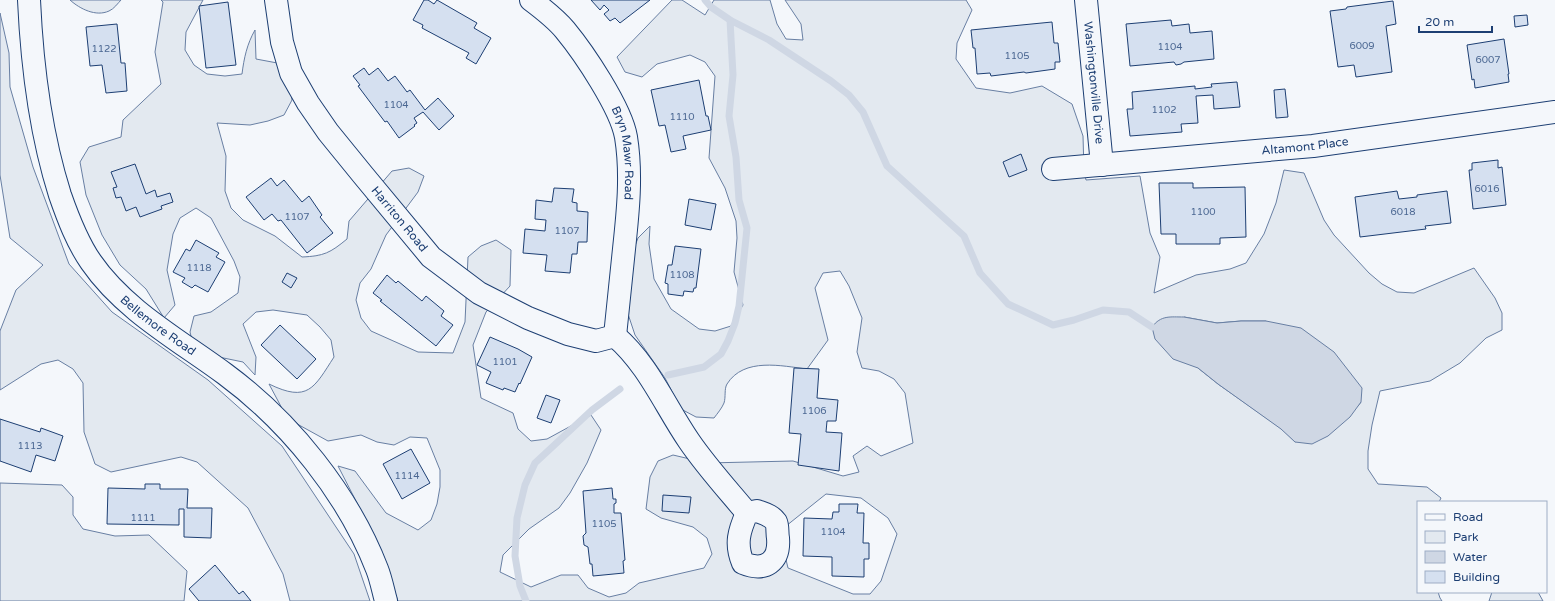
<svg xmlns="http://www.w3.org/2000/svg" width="1555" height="601" font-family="'Varela Round',sans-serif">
	<rect width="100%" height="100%" fill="#f4f7fb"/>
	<!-- green -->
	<path fill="#e3e9f0" stroke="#687fa3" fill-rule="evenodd" d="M70 0H121C118 3 114 9 109 11 96 17 80 9 70 0Z
		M161 0H203L186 32 185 50 194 65 207 74 225 76 242 74C244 58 247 44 255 30L256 59 288 65 292 100 284 115 268 121 250 125 217 123 226 156 225 191 231 208 243 220 275 236 302 257C324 256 330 253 347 239L349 221 392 171 409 168 424 176 418 192 386 235 371 269 360 283 356 300 361 318 371 331 418 352 453 353 465 322 468 257 481 246 496 240 511 250 510 286 486 312 473 345 481 398 513 413 518 429 531 441 547 439 591 415 601 430 587 463 570 493 559 508 529 529 503 555 500 572 531 587 561 575H578L588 588 609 597 626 593 639 583 704 568 712 554 707 538 693 527 661 518 646 509 650 477 658 461 673 455 707 463 793 461 843 476 859 472 853 456 867 446 881 456 913 443 905 393 894 379 879 371 862 368 857 352 862 318 849 286 840 271 823 273 815 288 828 340 807 369C782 366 744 357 727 384 724 389 726 397 724 403 722 408 717 414 714 418L696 417 681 409 665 378 635 335 624 302 626 269 638 238 650 226 649 244 654 279 671 309 699 329 715 331 731 326 743 305 734 272 737 238 736 221 725 188 709 158 715 76 705 62 690 55 657 64 642 77 625 72 617 57 672 0H682L705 15 714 0H770L777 24 786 39 803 40 801 24 785 0H966L972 10 957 43 956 59 976 88 1010 93 1042 86 1072 104 1083 136 1084 171 1086 180 1140 176 1150 233 1160 257 1154 293 1196 275 1230 269 1246 263 1264 234 1276 203 1284 170 1304 173 1324 220 1334 235 1369 273 1382 284 1397 292 1414 293 1474 268 1495 298 1502 313V330L1486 338 1460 363 1430 381 1380 391 1372 425 1368 451V469L1378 484 1427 487 1441 498 1439 502H1418V592H1438L1440 598 1442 601H398L374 536 338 466 355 471 386 513 418 530 431 520 437 504 440 487V470L427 438 410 437 394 445 377 442 361 435 328 441 299 425 285 414 269 384C308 403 314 388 334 357L331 340 320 327 307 315 273 310 256 312 243 324 256 357 255 375 243 362 209 355 194 348 190 332 194 316 211 312 238 293 240 277 234 261 211 218 196 208 180 218 173 234 167 270 175 305 164 318 146 289 120 265 102 235 86 195 80 162 89 147 121 137 123 120 161 84 155 52 163 2ZM1184 317 1217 323 1241 321H1266L1361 402 1358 406 1295 442 1282 429 1218 384 1198 368ZM826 494 861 498 888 518 897 534 881 581 870 594H853L788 568 782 543 786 526Z
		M0 13 9 53 10 87 33 167 69 264 112 312 208 380 282 446 354 554 370 601H290L283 574 248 508 197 462 181 457 111 472 95 464 84 432 83 383 73 369 58 360 41 364 0 390V331L16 290 43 265 10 238 0 175Z
		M0 483 62 485 73 497V515L83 529 115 536 149 535 187 571 184 601H0Z
		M1492 592H1538L1543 601H1489Z"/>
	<!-- water -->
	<path fill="#cfd7e4" stroke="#687fa3" d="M1184 317 1217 323 1241 321H1266L1301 328 1334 352 1362 388 1361 402 1350 417 1328 436 1312 444 1295 442 1281 429 1218 384 1198 368 1173 359 1155 339 1152 327C1161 315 1170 317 1184 317Z"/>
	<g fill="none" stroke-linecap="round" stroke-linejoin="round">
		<!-- stream -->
		<path stroke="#cfd7e4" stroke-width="7" d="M705 0 711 7 730 20 769 40 831 81 849 95 863 112 887 166 964 236 980 273 1008 304 1053 325 1074 320 1103 310 1129 312 1152 327
			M668 375 704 367 721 354 728 341 735 323 739 306 747 228 739 200 736 157 729 116 733 75 730 20
			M526 601 520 586 515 556 517 518 525 485 535 463 592 410 620 389"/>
	</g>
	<!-- building -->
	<path fill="#d5e0f0" stroke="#1d3f73" d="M424 0H428L434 4 437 0 477 23 474 28 491 38 476 64 466 58 469 53 422 28 423 25 413 20Z
		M591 0H650L620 23 615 18 610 21 604 14 609 10 604 5 600 10Z
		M1393 1 1396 24 1386 26 1392 72 1356 77 1354 65 1338 67 1330 11 1346 9 1347 7Z
		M228 2 236 65 206 68 199 6Z
		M1527 15 1528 25 1515 27 1514 16Z
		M1171 20 1172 26 1189 24 1190 33 1212 31 1214 59 1184 62 1181 64 1176 65 1174 62 1130 66 1126 24Z
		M1052 22 1054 43H1058L1060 62H1055V69L1026 73 1024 72 991 76 990 73 977 74 975 48H973L971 30Z
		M117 24 121 63H125L127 91 106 93 102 65 90 66 86 27Z
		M1504 39 1509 74H1508L1509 82 1475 88 1474 79 1472 80 1467 45Z
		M364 68 369 75 378 68 388 81 395 76 407 92 410 90 425 110 438 98 454 116 439 130 423 112 414 118 417 123 414 125 415 126 399 138 387 121 385 122 358 86 360 85 353 76Z
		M699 80 706 116H708L711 130 683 136 686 149 671 152 665 125 659 126 651 90Z
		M1237 82 1240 107 1214 109 1213 95 1196 96 1198 123 1181 124 1182 132 1130 136 1127 109H1133L1132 92 1195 86V89L1212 87 1211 84Z
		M1285 89 1288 117 1276 118 1274 90Z
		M1021 154 1027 170 1009 177 1003 162Z
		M1498 160V168L1502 167 1506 205 1473 209 1469 170H1472V163Z
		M135 164 146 194 155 190 157 197 170 193 173 202 161 206 162 209 140 217 136 207 126 211 121 197 116 198 113 188 117 187 111 172Z
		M271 178 277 186 284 180 302 202 309 196 322 215 320 217 333 233 307 253 281 220 278 221 272 214 264 220 246 197Z
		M1159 183H1193V188L1245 187 1246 237 1220 238V244H1176V234H1161Z
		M554 188 574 189 572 202 577 203V211L588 212 587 242H578L577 254H572L570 273 545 271 547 255 523 253 525 229 545 231 546 220 535 219 536 200 552 202Z
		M1397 191 1399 199 1417 197V195L1447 191 1451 223 1425 226 1426 229 1360 237 1355 197Z
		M689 199 716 204 711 230 685 225Z
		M196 240 219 253 216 257 225 262 208 292 195 285 192 288 182 282 185 278 173 272 186 249 190 251Z
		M675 246 701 249 696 288H694L693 292 684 291 683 296 668 294V284L665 283 668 265H672Z
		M287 273 297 278 291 288 282 282Z
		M387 275 396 283 398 281 422 301 426 296 444 311 441 316 453 325 436 346 380 301 382 300 373 293Z
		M280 325 316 359 297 379 261 345Z
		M490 337 518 349 532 357 520 384 519 383 515 392 504 388 503 390 486 383 491 372 477 365Z
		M794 368 819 369 817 398 838 400 836 421H827L826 432 842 433 839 471 798 465 801 434 789 433Z
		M546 395 560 400 551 423 537 418Z
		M0 419 40 432 41 428 63 436 55 461 36 455 31 472 0 461Z
		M411 449 430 483 402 499 383 464Z
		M145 484H160V489H188L187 508H212L211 538 184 537V509H179V525L107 524 108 488 145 489Z
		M612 488 613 499H616V503L614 504V513H621L625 560 623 561 624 573 593 576 592 564H590L588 547 584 545 583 536 586 533 583 491Z
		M663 495 691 497 689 513 662 511Z
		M839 504H858L857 513H864L863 543H869V559H864V577L832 576V557L803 556 804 518 832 519 833 512H839Z
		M215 565 239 594 243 591 251 601H199L189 589Z"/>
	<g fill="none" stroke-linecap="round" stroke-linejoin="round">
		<!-- minor casing -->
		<g stroke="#1d3f73" stroke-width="24">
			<g id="minor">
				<path id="s1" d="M29 0C32 66 40 132 60 195 68 218 77 242 91 262 124 310 179 340 225 374 290 422 348 494 377 569 381 579 383 590 386 601"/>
				<path id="s2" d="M276 0 282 42 291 73 308 103 328 132 363 175 431 257 479 293 528 318 568 334 596 341 615 336"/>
				<path id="s3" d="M531 0C543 9 555 18 565 30 584 53 621 108 626 137 632 174 628 212 624 249 621 278 618 307 615 336"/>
				<path id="s4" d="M1086 0 1102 165"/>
				<path id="s5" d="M1053 169 1313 146 1555 112"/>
				<path d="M615 336C648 364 665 406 689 441 706 466 727 489 747 513"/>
				<path d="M757 511C765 514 771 515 776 522 778 526 777 533 778 538 780 562 765 572 743 563 735 544 739 531 747 513Z"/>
			</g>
		</g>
		<!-- minor -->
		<use href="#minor" stroke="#f4f7fb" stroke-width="22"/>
	</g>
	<g text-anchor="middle" stroke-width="3" stroke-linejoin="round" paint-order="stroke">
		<!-- number labels -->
		<g font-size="10" fill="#4b6792">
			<text x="1362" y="49">6009</text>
			<text x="1170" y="50">1104</text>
			<text x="104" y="52">1122</text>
			<text x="1017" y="59">1105</text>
			<text x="1488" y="63">6007</text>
			<text x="396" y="108">1104</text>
			<text x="1164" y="113">1102</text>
			<text x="682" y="120">1110</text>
			<text x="1487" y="192">6016</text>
			<text x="1203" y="215">1100</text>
			<text x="1403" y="215">6018</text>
			<text x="297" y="220">1107</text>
			<text x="567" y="234">1107</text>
			<text x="199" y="271">1118</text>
			<text x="682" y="278">1108</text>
			<text x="505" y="365">1101</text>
			<text x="814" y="414">1106</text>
			<text x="30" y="449">1113</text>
			<text x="407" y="479">1114</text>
			<text x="143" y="521">1111</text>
			<text x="604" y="527">1105</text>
			<text x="833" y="535">1104</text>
		</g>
		<!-- street labels -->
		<g font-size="12" fill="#1d3f73" stroke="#f4f7fb">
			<text dy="4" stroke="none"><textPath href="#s4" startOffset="83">Washingtonville Drive</textPath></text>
			<text dy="4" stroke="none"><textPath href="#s5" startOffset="253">Altamont Place</textPath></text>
			<text dy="4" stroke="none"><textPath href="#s3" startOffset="185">Bryn Mawr Road</textPath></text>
			<text dy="4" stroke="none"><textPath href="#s2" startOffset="257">Harriton Road</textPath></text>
			<text dy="4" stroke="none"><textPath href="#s1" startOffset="365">Bellemore Road</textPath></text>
		</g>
	</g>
	<!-- legend -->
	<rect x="1417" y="501" width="130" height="92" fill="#f4f7fb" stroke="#9eadc5"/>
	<rect x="1425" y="514" width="20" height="6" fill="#f4f7fb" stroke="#9eadc5"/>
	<text x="1453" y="521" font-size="12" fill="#1d3f73">Road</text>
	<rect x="1425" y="531" width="20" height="12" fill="#e3e9f0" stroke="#9eadc5"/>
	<text x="1453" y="541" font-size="12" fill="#1d3f73">Park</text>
	<rect x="1425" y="551" width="20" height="12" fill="#cfd7e4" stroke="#9eadc5"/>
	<text x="1453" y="561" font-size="12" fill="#1d3f73">Water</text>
	<rect x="1425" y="571" width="20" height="12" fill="#d5e0f0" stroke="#9eadc5"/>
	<text x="1453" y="581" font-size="12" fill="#1d3f73">Building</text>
	<!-- scale -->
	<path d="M1419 26v6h73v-6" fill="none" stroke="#1d3f73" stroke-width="2"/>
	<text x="1425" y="26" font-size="12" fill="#1d3f73" stroke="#f4f7fb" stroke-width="3" paint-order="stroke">20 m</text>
</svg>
